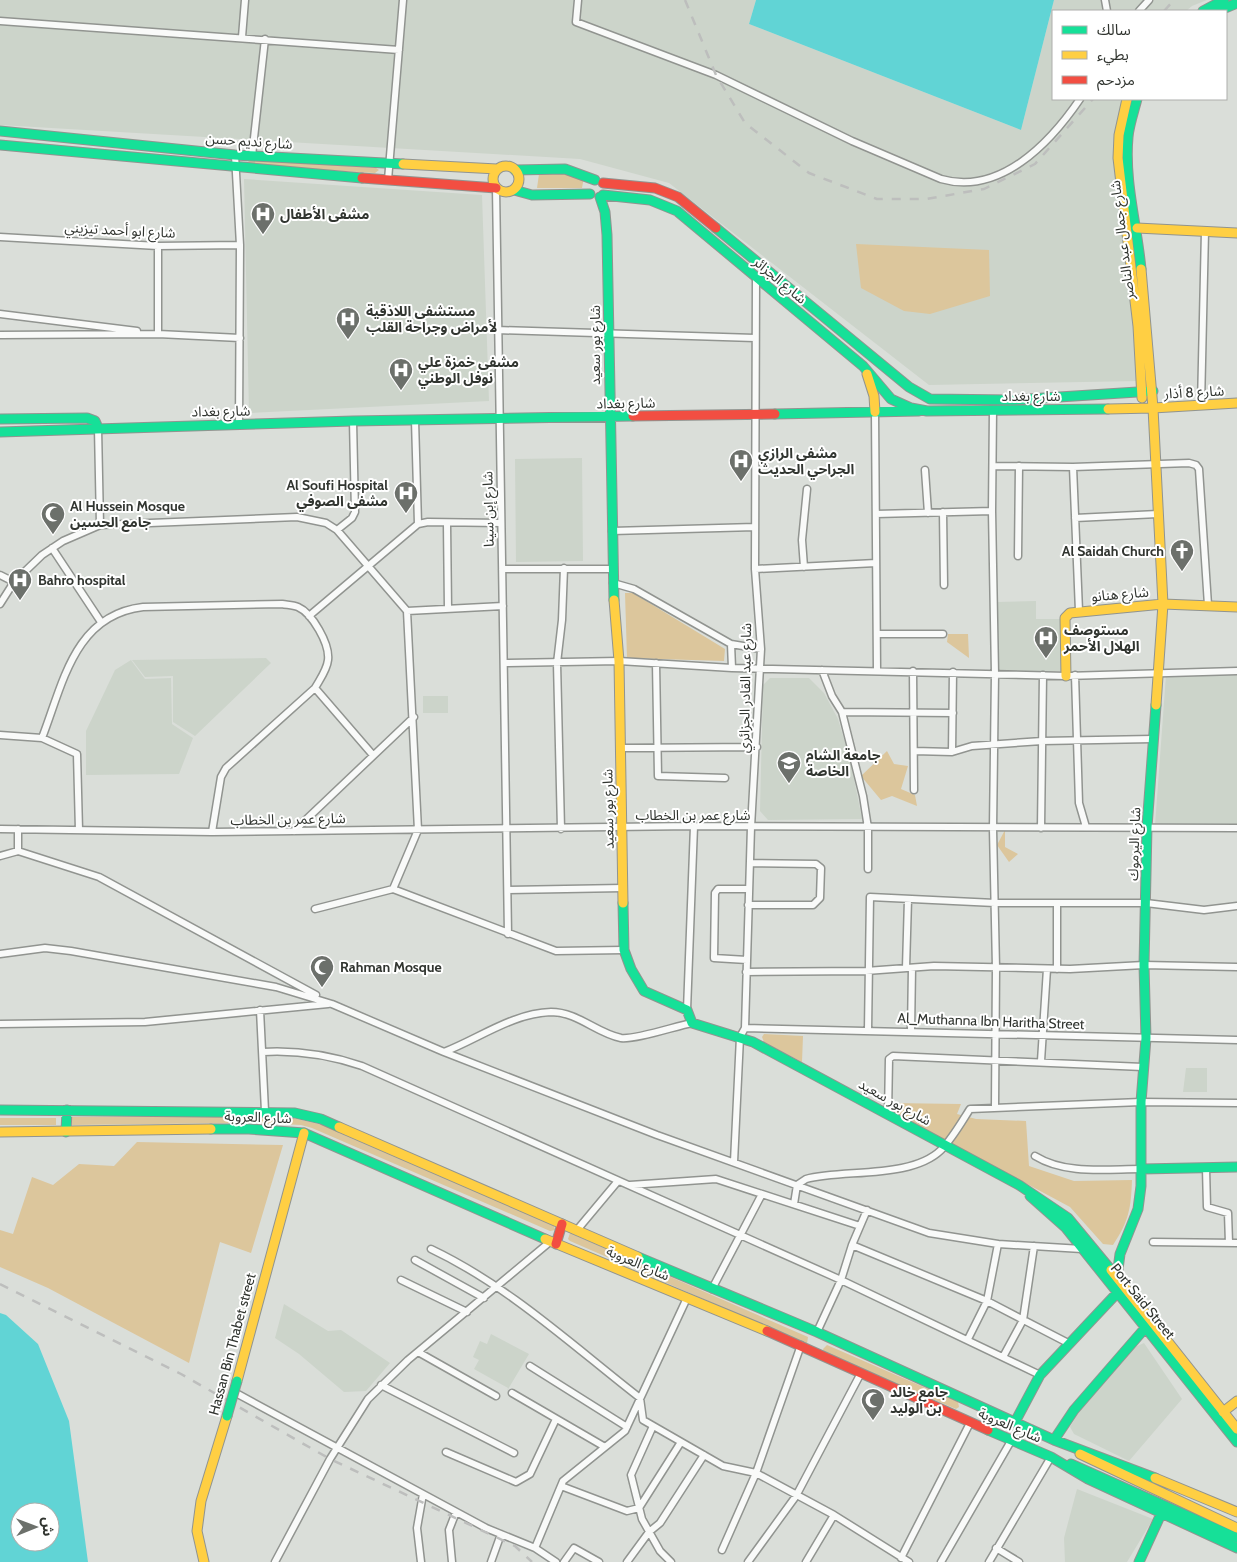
<svg xmlns="http://www.w3.org/2000/svg" width="1237" height="1562" font-family="Cabin,'Noto Sans Arabic',sans-serif">
	<rect width="100%" height="100%" fill="#daded9"/>
	<!-- built -->
	<path fill="#ccd4ca" d="M0 0H756L749 24 1021 130 1054 0H1207L1192 6 1186 11H1053V99H1126L1122 230 1136 255 1139 381 929 385 669 183 580 159 0 125Z
		M244 179 482 195 489 401 249 413Z
		M582 458 583 561 516 562 515 459Z
		M1036 601V619H1062V671H998L997 602Z
		M266 658 271 663 195 736 173 722V676L145 677 132 660Z
		M131 660 145 679 171 678 172 724 193 738 179 774 86 775V731L115 670Z
		M1237 674V828L1155 826 1166 675Z
		M770 678H809L824 693 838 719 850 759 862 819 768 820 760 811 763 685Z
		M423 696H448V713H423Z
		M1186 1068H1207V1092H1183Z
		M284 1304 328 1331 341 1330 390 1363 366 1391 344 1392 299 1354 275 1338Z
		M491 1334 529 1354 507 1391 508 1388 474 1369 479 1360 473 1357 480 1341 487 1344Z
		M1144 1343 1182 1399 1129 1461 1074 1434 1070 1427 1097 1383 1135 1347Z
		M1077 1489 1153 1519 1127 1562H1065L1064 1538Z"/>
	<!-- green -->
	<path fill="#dcc69c" d="M249 159 376 168 379 170 375 173 248 165Z
		M539 174H573L584 177 582 188H537Z
		M856 244 989 250 990 296 930 314 904 311 861 288Z
		M625 593H633L725 649 724 661 627 658Z
		M948 634H968L969 658 947 642Z
		M887 751 894 764 908 766 901 789 915 795 917 806 892 796 881 800 861 776Z
		M1005 830V847L1018 854 1009 862 997 845Z
		M764 1034 803 1036 802 1062 764 1042 762 1037Z
		M891 1103 961 1104 957 1114 976 1119 1026 1121 1029 1166 1074 1181 1132 1180C1131 1208 1129 1221 1113 1245L1103 1244 1070 1207 891 1111Z
		M239 1116 240 1123 72 1125V1117Z
		M258 1116 288 1117 327 1126 539 1219 554 1226 555 1230 550 1231 312 1128 301 1125 259 1123 255 1118Z
		M0 1118H56V1125H0Z
		M137 1142 283 1145 251 1253 220 1242 189 1363 48 1288 0 1267V1230L13 1234 32 1177 53 1185 79 1164 114 1166Z
		M570 1233 808 1337 807 1344 570 1241 568 1239Z
		M827 1345 958 1402 959 1407 956 1409 824 1353 823 1349Z"/>
	<!-- water -->
	<path fill="#61d4d5" fill-rule="evenodd" d="M756 0H1054L1021 130 749 24Z
		M0 1313 6 1315 38 1344 69 1421 88 1562H0ZM20 1512H50V1542H20Z"/>
	<g fill="none" stroke-linecap="round" stroke-linejoin="round">
		<!-- street casing -->
		<g stroke="#919490" stroke-width="9">
			<path id="street" d="M578 0 576 22 716 75 852 141 941 179C1000 196 1050 143 1080 99
				M1105 0 1107 11
				M1139 11 1149 0
				M0 21 399 50
				M242 37 245 0
				M235 155 240 245 239 425
				M252 156 265 39
				M388 180 403 0
				M496 188 508 934
				M0 237 158 246 240 245
				M158 246V334
				M0 314 137 331
				M497 330 755 338
				M0 335 158 334 240 338
				M1201 405 1205 231
				M993 410 992 511 995 674 993 829 996 968 995 1107
				M875 412 877 670
				M415 420 418 524
				M98 428 100 525
				M994 466 1073 467 1189 463 1196 465 1199 469 1208 605
				M1073 467 1079 611
				M925 470 928 513
				M943 512 944 585
				M876 514 992 511
				M1075 518 1158 514
				M447 524 448 609
				M337 530 352 518 355 512 353 421
				M612 531 755 527
				M52 548 101 622
				M1018 556 1019 466
				M804 567 802 540 807 489
				M502 569H613
				M755 569 876 563
				M0 575 14 582
				M613 583 634 589 731 644 761 649
				M0 604 14 582 42 555 63 541 100 525 297 517 326 523 337 530 407 611 418 830 393 889 556 951 624 950
				M407 611 503 606
				M309 616 418 524 428 522 501 523
				M877 634H943
				M731 644 732 668
				M504 663 619 661 732 668 1066 676 1237 671
				M656 663 658 776 725 778
				M822 670 832 696 842 712 863 796 868 828V869
				M913 671 914 790
				M953 672 952 752 972 746 1042 741 1153 739
				M1075 675 1079 803 1086 827
				M315 688 372 754
				M842 712 953 713
				M0 735 42 738 77 754 79 830
				M42 738C63 684 74 615 143 607L282 604C287 605 293 605 298 607 312 613 330 644 328 660 327 670 320 679 315 688L226 768 221 777 212 832
				M621 748 757 747
				M914 751 952 752
				M1041 828 1043 675
				M0 829 212 832 694 826 1237 828
				M18 829V851
				M561 829 557 663 562 620 564 568
				M294 831 414 717
				M0 856 18 851 99 877 316 995
				M508 890 623 888
				M1057 903V969
				M748 905H813L820 898 821 868 816 864 750 863
				M315 909 393 889
				M0 954 45 948 71 951 276 987 332 1004 444 1052 657 1135 929 1233 998 1244 1082 1249
				M747 960 714 958 715 893 718 889H749
				M906 968 908 899
				M746 972 866 971 934 966 1070 969 1144 965 1237 967
				M260 1010 265 1111
				M687 1010 694 826
				M0 1024 145 1022 328 1004
				M745 1028 1237 1040
				M868 1030 870 897 995 903H1146L1204 910 1237 906
				M911 1031 912 968
				M263 1052C297 1050 329 1055 362 1066L841 1280 1040 1375
				M444 1052C478 1039 513 1013 551 1012 578 1012 596 1033 621 1038 635 1040 676 1026 692 1023
				M1041 1061 1047 969
				M888 1114 889 1059 893 1056 1143 1067
				M1035 1156C1066 1175 1106 1169 1142 1169
				M734 1162 740 1037 745 1028 751 827 761 649 755 569 756 277
				M1206 1168 1207 1207 1228 1213 1229 1243
				M630 1185 716 1179 860 1226
				M794 1204 797 1185 806 1179C844 1169 911 1179 941 1150 952 1139 961 1123 970 1109L1141 1102 1237 1103
				M577 1230 618 1181
				M1153 1242 1237 1243
				M852 1245 987 1301 1068 1343
				M431 1249C509 1286 573 1346 640 1398L643 1420 723 1466 756 1473 834 1515 909 1562
				M415 1260 484 1298
				M401 1280 467 1312
				M712 1289 762 1194
				M817 1332 841 1280 852 1245 867 1210
				M968 1339 987 1301 998 1244
				M418 1352 496 1396
				M1003 1357 1023 1320 1034 1246
				M530 1366 627 1427
				M381 1385 514 1453
				M234 1392 486 1528 535 1548 556 1562
				M512 1393 605 1447
				M653 1426 631 1475 642 1519 660 1551 671 1562
				M446 1452 516 1482 530 1474 556 1419
				M561 1486 627 1511 639 1508 681 1442
				M535 1548 563 1481 625 1431 687 1298
				M996 1548 1019 1562
				M722 1550 756 1473 801 1345
				M901 1558 970 1423
				M275 1562 330 1459 368 1399 408 1360 551 1241
				M421 1562 417 1528 423 1494
				M452 1562 449 1530 456 1512
				M491 1562 501 1534
				M564 1562 574 1548 599 1562
				M627 1562 649 1532 660 1523 704 1455
				M748 1562 796 1496 861 1373
				M806 1562 834 1515
				M941 1562 1011 1441
				M989 1562 1051 1457"/>
		</g>
		<!-- fast casing -->
		<g stroke="#919490" stroke-width="11">
			<path id="fast" d="M1203 11 1224 0
				M1218 11 1237 3
				M1137 99C1134 111 1129 125 1128 137 1124 182 1137 225 1141 269
				M0 131 235 155 403 164
				M0 145 362 178
				M515 170 565 169 595 180
				M514 190 532 195 590 194
				M603 195 650 200 677 211 863 366 891 399 911 408 927 411 1108 409
				M600 197 605 212 607 235 614 600
				M716 228 909 387 930 399 1013 400 1153 391
				M775 414 919 411
				M0 419 87 418 95 421 98 428
				M0 432 353 421 633 416
				M623 903 624 950 631 969 644 991 687 1010 692 1023 753 1042 1019 1185 1068 1218 1111 1270
				M0 1110 295 1113 321 1119 339 1127
				M211 1129H249L304 1133 545 1239
				M66 1132 67 1110
				M1142 1169 1237 1167
				M1030 1196 1066 1228 1237 1442
				M638 1257 817 1332 1054 1440 1155 1478
				M1117 1277 1120 1254 1138 1209 1141 1186V1102L1146 1038 1144 965 1147 827 1156 705
				M1015 1422 1040 1375 1118 1292
				M988 1430 1051 1457 1088 1479 1237 1548
				M1054 1440 1074 1410 1146 1327
				M1071 1464 1237 1538
				M1139 1562 1161 1514"/>
		</g>
		<!-- slow casing -->
		<g stroke="#919490" stroke-width="11">
			<path id="slow" d="M1127 99 1119 135 1118 158 1138 326 1142 398
				M403 164 497 169
				M493 179a13 13 0 1 1 26 0a13 13 0 1 1-26 0Z
				M1137 228 1237 233
				M867 374 874 396 875 412
				M1108 409 1153 408 1141 269
				M614 600 619 661 623 903
				M1066 676 1065 618 1070 613 1163 604 1237 607
				M1156 705 1163 604 1153 408 1237 403
				M339 1127 638 1257
				M0 1132 211 1129
				M545 1239 767 1331
				M1111 1270 1237 1429
				M237 1381 304 1133
				M1223 1412 1237 1401
				M1080 1454 1237 1528
				M1155 1478 1237 1512
				M204 1562 197 1531 201 1501 227 1416"/>
		</g>
		<!-- jam casing -->
		<g stroke="#919490" stroke-width="11">
			<path id="jam" d="M362 178 496 188
				M603 183 655 188 678 197 716 228
				M633 416 775 414
				M556 1244 562 1224
				M767 1331 988 1430"/>
		</g>
		<!-- street -->
		<use href="#street" stroke="#f9faf9" stroke-width="6"/>
		<!-- fast -->
		<use href="#fast" stroke="#16e098" stroke-width="9"/>
		<!-- slow -->
		<use href="#slow" stroke="#ffcf43" stroke-width="9"/>
		<!-- jam -->
		<use href="#jam" stroke="#f24e42" stroke-width="9"/>
		<!-- rail -->
		<path stroke="#bdbebd" stroke-width="2.5" stroke-dasharray="9 9" stroke-linecap="butt" d="M685 0 716 75 745 123 809 173 877 199H926L984 189 1035 164 1093 99
			M1164 11 1174 0
			M0 1284 181 1374 330 1459 515 1546 532 1562"/>
		<!-- fast-bridge casing -->
		<g stroke="#919490" stroke-width="11" stroke-linecap="butt">
			<path id="fast-bridge" d="M227 1416 237 1381"/>
		</g>
		<!-- fast-bridge -->
		<use href="#fast-bridge" stroke="#16e098" stroke-width="9"/>
	</g>
	<!-- icons -->
	<defs>
		<g id="hospital-pin" transform="scale(1.25)"><path d="M0 17L-7.5 6A9.5 9.5 0 1 1 7.5 6Z" fill="#6c706b" stroke="#fff"/><path d="M-5-5h3v3.5h4V-5h3V5h-3V1.5h-4V5h-3Z" fill="#fff"/></g>
		<g id="mosque-pin" transform="scale(1.25)"><path d="M0 17L-7.5 6A9.5 9.5 0 1 1 7.5 6Z" fill="#6c706b" stroke="#fff"/><path d="M3.5-4.9A6 6 0 1 0 3.5 4.9A5 5 0 1 1 3.5-4.9Z" fill="#fff"/></g>
		<g id="church-pin" transform="scale(1.25)"><path d="M0 17L-7.5 6A9.5 9.5 0 1 1 7.5 6Z" fill="#6c706b" stroke="#fff"/><path d="M-1.2-6h2.4v3.5h3.3v2.4h-3.3V6h-2.4V-.1h-3.3v-2.4h3.3Z" fill="#fff"/></g>
		<g id="university-pin" transform="scale(1.25)"><path d="M0 17L-7.5 6A9.5 9.5 0 1 1 7.5 6Z" fill="#6c706b" stroke="#fff"/><path d="M0-5L7-2L0 1L-7-2ZM-4 1L0 2.5L4 1V4Q0 6-4 4Z" fill="#fff"/></g>
	</defs>
	<g fill-rule="evenodd">
		<use href="#hospital-pin" x="263" y="214"/>
		<use href="#hospital-pin" x="348" y="319"/>
		<use href="#hospital-pin" x="401" y="370"/>
		<use href="#hospital-pin" x="741" y="461"/>
		<use href="#hospital-pin" x="406" y="493"/>
		<use href="#mosque-pin" x="53" y="514"/>
		<use href="#church-pin" x="1182" y="551"/>
		<use href="#hospital-pin" x="20" y="580"/>
		<use href="#hospital-pin" x="1046" y="638"/>
		<use href="#university-pin" x="789" y="763"/>
		<use href="#mosque-pin" x="322" y="967"/>
		<use href="#mosque-pin" x="873" y="1400"/>
	</g>
	<g text-anchor="middle" stroke-width="4" stroke-linejoin="round" paint-order="stroke">
		<!-- street labels -->
		<g font-size="14" fill="#313530" stroke="#fff">
			<text transform="translate(249 141) rotate(4)" y="5">شارع نديم حسن</text>
			<text transform="translate(120 230) rotate(3)" y="5">شارع ابو أحمد تيزيني</text>
			<text transform="translate(1122 240) rotate(-97)" y="5">شارع جمال عبد الناصر</text>
			<text transform="translate(780 280) rotate(40)" y="5">شارع الجزائر</text>
			<text transform="translate(595 345) rotate(-90)" y="5">شارع بور سعيد</text>
			<text transform="translate(1194 392) rotate(-3)" y="5">شارع 8 أذار</text>
			<text x="1031" y="401">شارع بغداد</text>
			<text transform="translate(626 403) rotate(-1)" y="5">شارع بغداد</text>
			<text transform="translate(221 411) rotate(-1)" y="5">شارع بغداد</text>
			<text transform="translate(488 509) rotate(-91)" y="5">شارع إبن سينا</text>
			<text transform="translate(1120 594) rotate(-5)" y="5">شارع هنانو</text>
			<text transform="translate(745 688) rotate(-89)" y="5">شارع عبد القادر الجزائري</text>
			<text transform="translate(608 809) rotate(-91)" y="5">شارع بور سعيد</text>
			<text x="693" y="820">شارع عمر بن الخطاب</text>
			<text transform="translate(288 819) rotate(-1)" y="5">شارع عمر بن الخطاب</text>
			<text transform="translate(1134 844) rotate(-88)" y="5">شارع اليرموك</text>
			<text transform="translate(991 1021) rotate(2)" y="5">Al_Muthanna Ibn Haritha Street</text>
			<text transform="translate(895 1102) rotate(29)" y="5">شارع بور سعيد</text>
			<text transform="translate(258 1117) rotate(2)" y="5">شارع العروبة</text>
			<text transform="translate(638 1263) rotate(23)" y="5">شارع العروبة</text>
			<text transform="translate(1143 1301) rotate(51)" y="5">Port Said Street</text>
			<text transform="translate(232 1344) rotate(-75)" y="5">Hassan Bin Thabet street</text>
			<text transform="translate(1010 1425) rotate(23)" y="5">شارع العروبة</text>
		</g>
		<!-- poi labels -->
		<g font-size="14" font-weight="bold" fill="#313530" stroke="#fff" text-anchor="start">
			<text x="280" y="219">مشفى الأطفال</text>
			<text x="366" y="316">مستشفى اللاذقية<tspan x="366" dy="16">لأمراض وجراحة القلب</tspan></text>
			<text x="418" y="367">مشفى خمزة علي<tspan x="418" dy="16">نوفل الوطني</tspan></text>
			<text x="758" y="458">مشفى الرازي<tspan x="758" dy="16">الجراحي الحديث</tspan></text>
			<text x="388" y="490" text-anchor="end">Al Soufi Hospital<tspan x="388" dy="16">مشفى الصوفي</tspan></text>
			<text x="70" y="511">Al Hussein Mosque<tspan x="70" dy="16">جامع الحسين</tspan></text>
			<text x="1164" y="556" text-anchor="end">Al Saidah Church</text>
			<text x="38" y="585">Bahro hospital</text>
			<text x="1064" y="635">مستوصف<tspan x="1064" dy="16">الهلال الأحمر</tspan></text>
			<text x="806" y="760">جامعة الشام<tspan x="806" dy="16">الخاصة</tspan></text>
			<text x="340" y="972">Rahman Mosque</text>
			<text x="890" y="1397">جامع خالد<tspan x="890" dy="16">بن الوليد</tspan></text>
		</g>
	</g>
	<!-- legend -->
	<rect x="1052" y="10" width="175" height="90" fill="#ffffff" stroke="#adaeac"/>
	<rect x="1062" y="26" width="25" height="8" fill="#16e098" stroke="#adaeac"/>
	<text x="1097" y="35" font-size="15" fill="#313530">سالك</text>
	<rect x="1062" y="51" width="25" height="8" fill="#ffcf43" stroke="#adaeac"/>
	<text x="1097" y="60" font-size="15" fill="#313530">بطيء</text>
	<rect x="1062" y="76" width="25" height="8" fill="#f24e42" stroke="#adaeac"/>
	<text x="1097" y="85" font-size="15" fill="#313530">مزدحم</text>
	<!-- north arrow -->
	<g transform="translate(35 1527) rotate(89)"><circle r="24" fill="#ffffff" stroke="#adaeac"/>
	<path d="M0-4L9 19L0 12L-9 19Z" fill="#6c706b"/>
	<text y="-8" font-size="14" font-weight="bold" text-anchor="middle" fill="#313530">ش</text>
	</g>
</svg>
